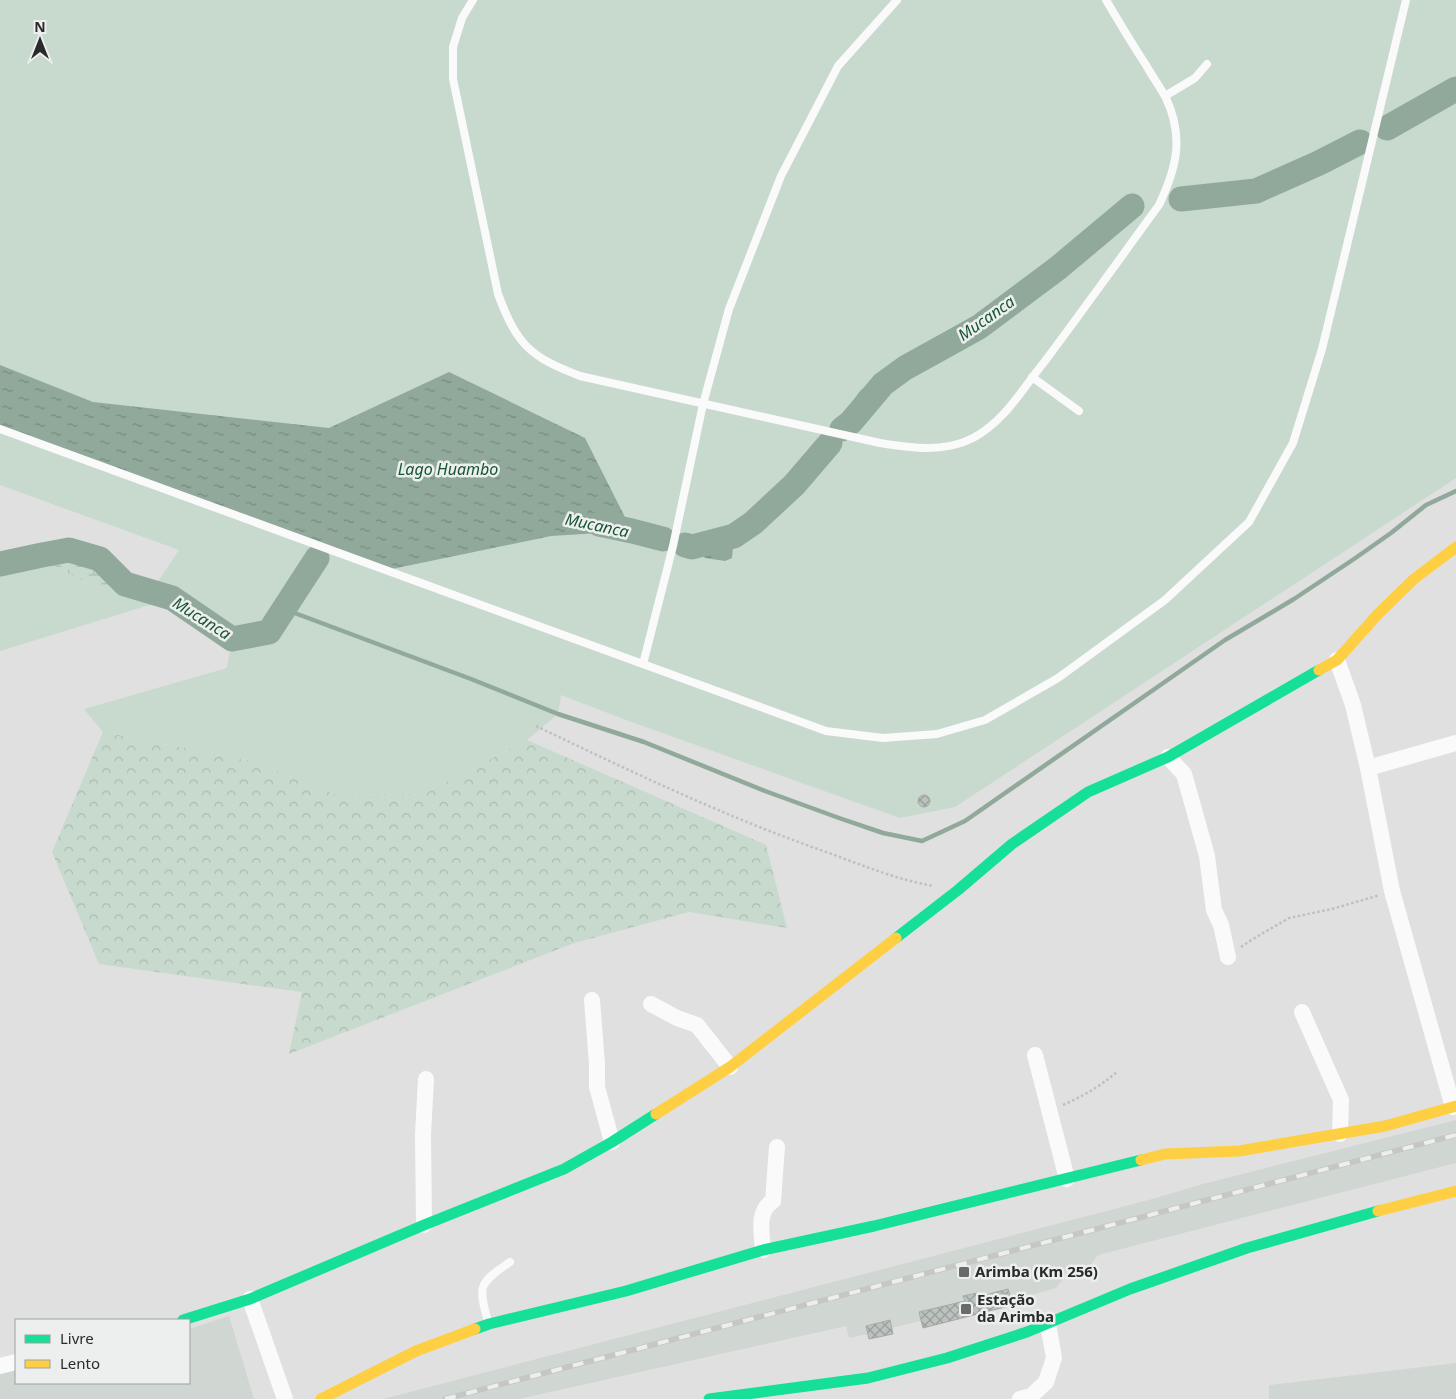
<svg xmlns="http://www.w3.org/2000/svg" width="1456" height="1399" font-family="'Noto Sans',sans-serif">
	<defs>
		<pattern id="forest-crowns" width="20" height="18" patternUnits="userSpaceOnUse" patternTransform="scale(1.25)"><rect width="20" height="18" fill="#c7dacd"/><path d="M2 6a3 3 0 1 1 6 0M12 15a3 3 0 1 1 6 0" fill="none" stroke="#abbbb0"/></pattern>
		<pattern id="wetland-marsh" width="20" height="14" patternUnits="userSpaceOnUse" patternTransform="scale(1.25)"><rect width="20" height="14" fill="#c7dacd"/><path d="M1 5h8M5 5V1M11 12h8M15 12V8" fill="none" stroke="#abbbb0"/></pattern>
		<pattern id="water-ripples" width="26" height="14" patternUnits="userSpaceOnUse" patternTransform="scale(1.25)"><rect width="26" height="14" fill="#91a99a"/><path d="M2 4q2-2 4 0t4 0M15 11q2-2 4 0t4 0" fill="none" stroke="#768a7e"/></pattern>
		<pattern id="building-cross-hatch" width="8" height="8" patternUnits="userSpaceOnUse" patternTransform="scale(1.25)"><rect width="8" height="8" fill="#bcc3be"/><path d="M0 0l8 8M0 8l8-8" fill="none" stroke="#999f9b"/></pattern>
	</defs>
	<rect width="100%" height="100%" fill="#e0e0e0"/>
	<!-- built -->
	<path fill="#d0d6d2" d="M1456 1120V1163L1098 1255 1088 1268H1072L1056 1288 1012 1301 1013 1305 923 1328 921 1321 892 1328 889 1320 866 1325 868 1334 849 1338 846 1326 519 1399H383L1145 1201 1203 1184Z
		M229 1316 254 1399H0V1372L16 1368V1383H189V1329Z
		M1456 1363V1399H1269V1385Z"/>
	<!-- green -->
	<path fill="#c7dacd" d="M0 0H1456V478L955 807 900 818 626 720 561 695 558 714 527 740 424 794 337 795 250 761 103 732 84 709 227 668 232 639 182 592 155 586 179 550 0 485Z
		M55 566 93 586 129 596 172 598 0 651V575L17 570Z"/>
	<!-- forest -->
	<path fill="url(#forest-crowns)" d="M103 732 250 761 337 795 424 794 527 740 766 845 787 928 689 912 574 943 289 1054 302 992 99 964 52 852Z"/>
	<!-- wetland -->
	<path fill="url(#wetland-marsh)" d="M67 542 91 545 138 582 182 592 232 639 172 598 129 596 93 586 55 566 17 570 0 575V553Z"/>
	<!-- water -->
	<path fill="url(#water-ripples)" d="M0 365 93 402 329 428 449 372 585 438 632 531 551 536 387 570 0 429Z
		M879 381 883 384C883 389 881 391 879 395 877 399 878 403 877 407 874 419 861 423 851 422 849 410 854 397 862 389L870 388Z
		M711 533 734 536 732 558 725 561 705 558 692 547 693 539 698 536Z"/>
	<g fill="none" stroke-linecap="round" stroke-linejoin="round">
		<!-- stream -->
		<path stroke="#91a99a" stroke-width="4.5" d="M284 609 471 679 558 714 644 742 765 791 839 818 883 833 922 841 965 821 1225 640 1294 599 1354 559 1391 533 1426 505 1456 491"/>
		<!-- river -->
		<path stroke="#91a99a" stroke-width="25" d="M1387 128 1456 89
			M1181 199 1256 191 1319 163 1360 142
			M842 429 851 422 883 384 905 368 979 327 1058 268 1132 206
			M599 524 632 531 663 539
			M685 545 692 547 734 536 753 523 794 485 830 443
			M0 564 42 555 69 550 100 559 125 584 172 598 232 639 269 632 317 558"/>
	</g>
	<!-- building -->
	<path fill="url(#building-cross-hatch)" stroke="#a8a9a8" d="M918 801a6 6 0 1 1 12 0a6 6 0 1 1-12 0Z
		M1008 1289 1013 1305 923 1328 919 1312 965 1301 963 1296 977 1293 978 1297Z
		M890 1320 893 1334 869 1339 866 1326Z"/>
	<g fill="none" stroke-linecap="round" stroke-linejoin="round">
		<!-- path -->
		<path stroke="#bfbfbf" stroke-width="2.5" stroke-dasharray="2.5 2.5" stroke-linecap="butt" d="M536 726C632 772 728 818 829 853 864 866 898 880 934 886
			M1241 947 1253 939 1289 918 1332 909 1380 895
			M1063 1105C1083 1096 1101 1086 1118 1071"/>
		<!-- lane -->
		<path stroke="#fafafa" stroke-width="8" d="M473 0 462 18 453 47V79L498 294C517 345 530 357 580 376L880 443C911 448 944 453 973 438 1005 421 1023 388 1045 361 1084 309 1121 257 1159 205 1177 167 1184 137 1166 98 1160 87 1152 76 1146 65 1132 44 1119 22 1106 0
			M1165 96 1195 78 1207 64
			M1032 377 1079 411
			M0 429 826 731 883 738 937 734 985 720 1058 678 1165 600 1249 522 1293 443 1322 349 1406 0
			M643 664 673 546 703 404 729 309 781 176 838 66 897 0
			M488 1322C486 1313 480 1296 483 1287 487 1276 502 1268 510 1262"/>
		<!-- street -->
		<path stroke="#fafafa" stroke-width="16" d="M1337 660 1353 705 1368 768 1392 891 1453 1107
			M1168 757 1184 774 1207 856 1214 910 1221 925 1228 957
			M1368 768 1456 743
			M592 1000 597 1064V1087L612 1142
			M651 1004 677 1018 697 1025 730 1067
			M1302 1012 1341 1100 1340 1134
			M1035 1055 1067 1179
			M424 1225 423 1134 426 1079
			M763 1250C762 1234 756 1211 773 1201L777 1147
			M250 1299 285 1399
			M0 1366 16 1362
			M1020 1399 1031 1396 1046 1382 1054 1358 1048 1324"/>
		<!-- fast -->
		<path stroke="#16e098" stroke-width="11" d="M896 938 958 890 1012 844 1088 792 1168 757 1319 670
			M183 1320 250 1299 424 1225 564 1169 612 1142 656 1114
			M475 1329 489 1324 626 1291 763 1250 874 1226 1141 1160
			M709 1399 868 1378 947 1358 1027 1332 1130 1289 1247 1248 1378 1211"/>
		<!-- slow -->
		<path stroke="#ffcf43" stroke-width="11" d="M1319 670 1337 660 1378 614 1414 579 1456 547
			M656 1114 730 1067 896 938
			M1141 1160 1165 1154 1239 1151 1385 1126 1456 1106
			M1378 1211 1456 1191
			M321 1399 416 1351 475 1329"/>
		<!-- rail casing -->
		<g stroke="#c6c6c6" stroke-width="5.5">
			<path id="rail" d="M445 1399 1456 1135"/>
		</g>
		<!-- rail -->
		<use href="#rail" stroke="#ecefed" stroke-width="4" stroke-dasharray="11" stroke-linecap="butt"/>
	</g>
	<!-- markers -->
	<g fill="#696a6a" stroke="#ecefed" stroke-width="2">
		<rect x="958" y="1266" width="12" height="12" rx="2.5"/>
		<rect x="960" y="1303" width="12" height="12" rx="2.5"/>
	</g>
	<g text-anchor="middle" stroke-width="5" stroke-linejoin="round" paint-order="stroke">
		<!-- poi labels -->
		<g font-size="15" font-weight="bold" fill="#292a2a" stroke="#ecefed" text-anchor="start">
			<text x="975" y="1277">Arimba (Km 256)</text>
			<text x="977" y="1305">Estação<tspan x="977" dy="17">da Arimba</tspan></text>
		</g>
		<!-- water labels -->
		<g font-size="16" font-style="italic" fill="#165434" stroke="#ecefed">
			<text transform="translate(986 318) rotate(-35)" y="6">Mucanca</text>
			<text x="448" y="475">Lago Huambo</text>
			<text transform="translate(597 525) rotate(12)" y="6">Mucanca</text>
			<text transform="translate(202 618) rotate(32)" y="6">Mucanca</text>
		</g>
	</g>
	<!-- legend -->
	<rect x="15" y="1319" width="175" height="65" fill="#ecefed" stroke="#9ea09f"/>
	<rect x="25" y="1335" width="25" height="8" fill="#16e098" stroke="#9ea09f"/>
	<text x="60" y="1344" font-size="15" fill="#292a2a">Livre</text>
	<rect x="25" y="1360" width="25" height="8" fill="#ffcf43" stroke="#9ea09f"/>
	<text x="60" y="1369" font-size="15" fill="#292a2a">Lento</text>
	<!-- north arrow -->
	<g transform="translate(40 40)" stroke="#ecefed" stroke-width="4" paint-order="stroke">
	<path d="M0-4L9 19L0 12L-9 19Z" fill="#292a2a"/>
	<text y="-8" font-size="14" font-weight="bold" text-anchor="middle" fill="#292a2a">N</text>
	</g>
</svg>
